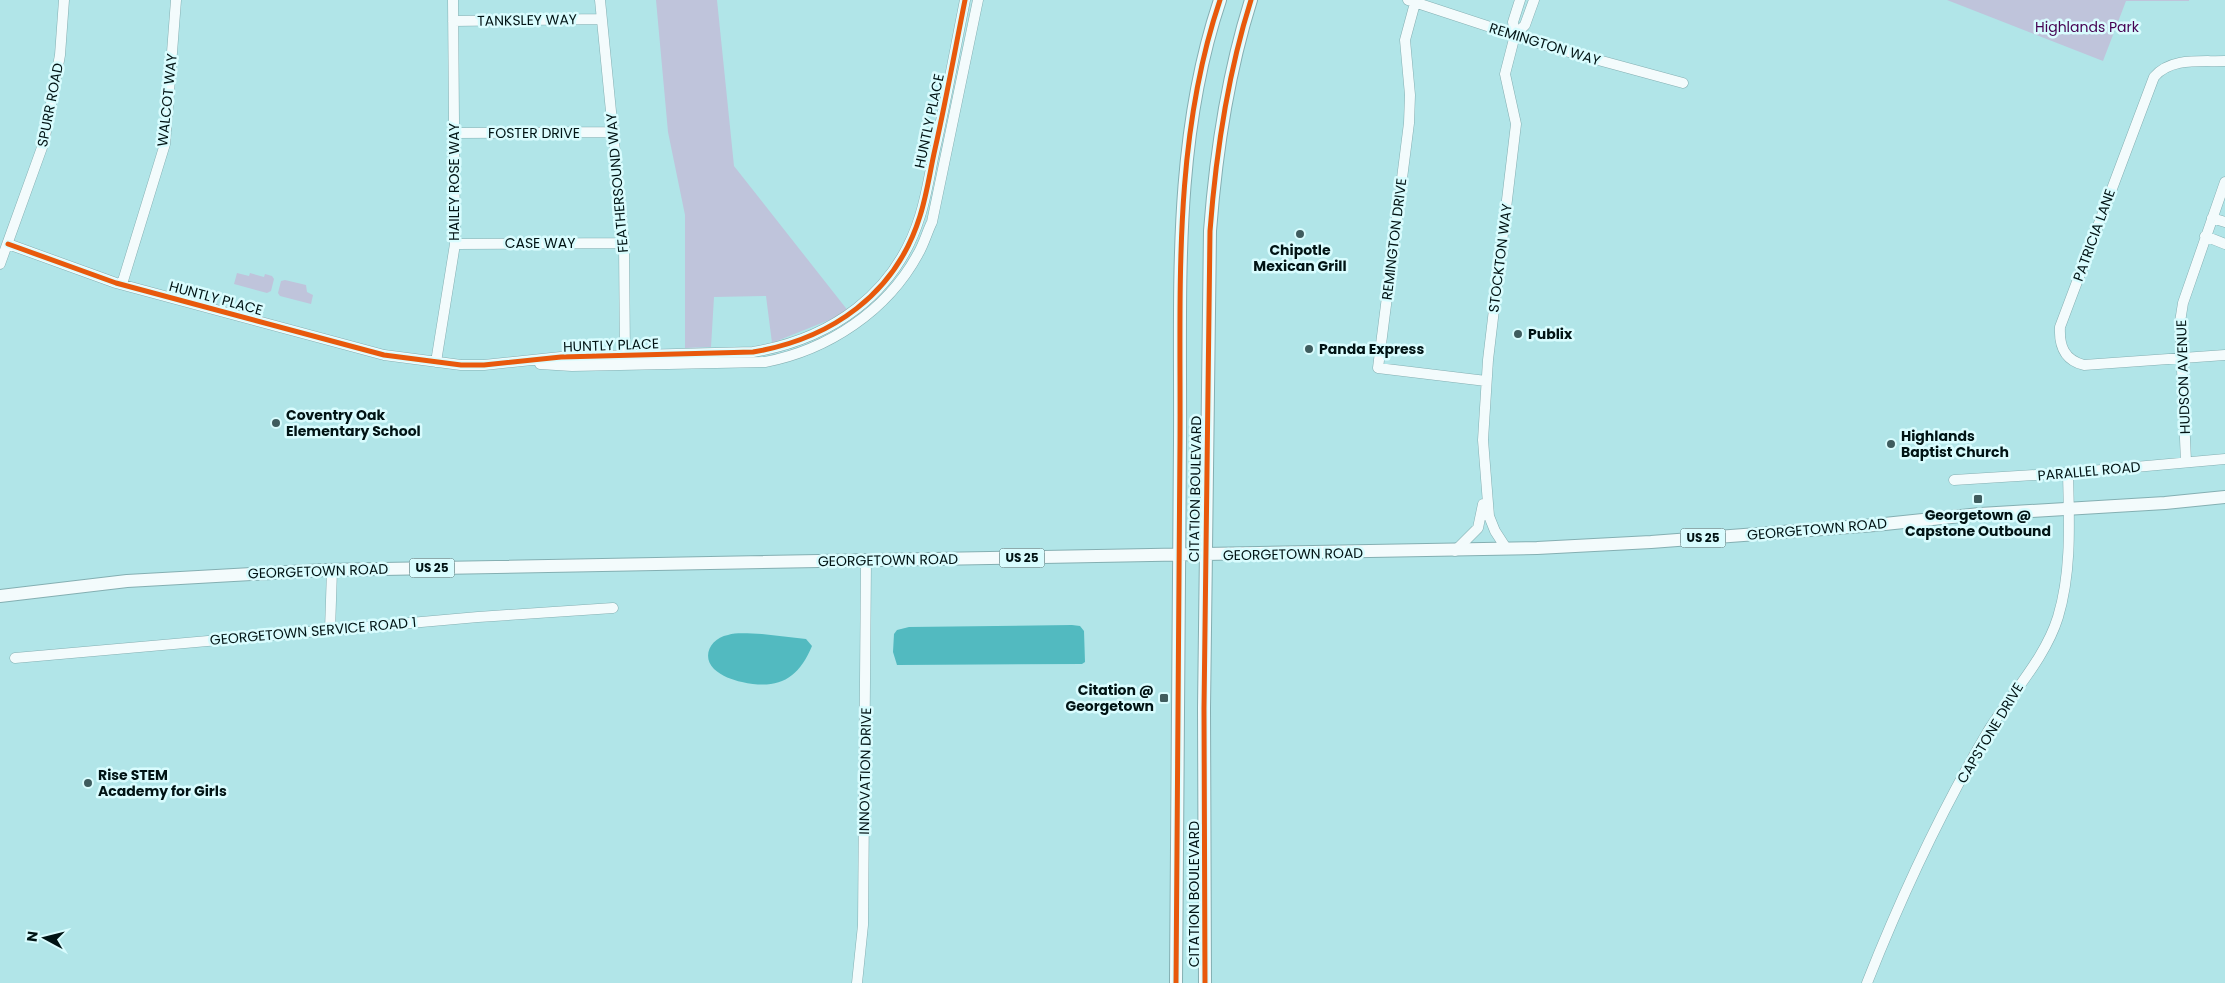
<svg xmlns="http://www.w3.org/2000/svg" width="2225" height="983" font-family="Poppins,sans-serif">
	<rect width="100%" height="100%" fill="#b1e5e8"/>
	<!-- green -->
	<path fill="#bfc4db" d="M656 0H717L734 166 849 312 772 343 766 296 714 297 711 347 685 348V215L668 132Z
		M1947 0H2189V1H2126L2103 61Z
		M237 273 249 276 250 273 264 277 265 274 272 276 274 279 271 291 267 293 234 284Z
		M285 280 306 285 307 292 313 295 311 304 280 296 278 293 281 281Z"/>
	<!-- water -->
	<path fill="#52bac0" d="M1072 625 1080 626 1084 631 1085 662 1082 664 897 665 893 652 894 634 897 630 909 627Z
		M762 634 806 639 812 646C798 680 777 690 742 682 732 680 722 676 714 669 701 656 711 638 728 635 738 632 751 634 762 634Z"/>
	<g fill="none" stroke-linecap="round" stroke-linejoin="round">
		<!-- minor casing -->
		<g stroke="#84afb2" stroke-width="11">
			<path id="minor" d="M600 0 624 243 625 360
				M1408 0 1554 48 1683 83
				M1415 3 1405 40 1410 95 1409 123 1378 368 1486 381
				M453 21 601 19
				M1515 35 1525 25 1534 0
				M2225 61C2201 62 2171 57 2154 77L2060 327C2059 346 2064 360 2084 365L2225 355
				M454 133 613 132
				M2212 218 2225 222
				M2205 236 2225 244
				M8 244 116 283 384 355 461 365H484L561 357 753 352C831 339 896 294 920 216 927 194 930 171 935 149 946 100 955 50 965 0
				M455 244 624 243
				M0 264 44 142 60 55 64 0
				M122 284 165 144 176 0
				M436 362 455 244 453 0
				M540 364 572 366 765 362C828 350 887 311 918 254 924 244 927 232 932 222L978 0
				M2186 462 2180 322 2183 303 2225 182
				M1954 480 2068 473 2225 459
				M1506 548 1495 531 1489 516 1483 440 1488 360 1516 124 1505 74 1515 35 1513 22 1520 0
				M1455 551 1478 528 1483 504
				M330 630 332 570
				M15 658 478 617 613 608
				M857 983 863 925 866 560
				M1867 983C1901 897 1940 813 1987 733 2010 695 2045 659 2058 617 2072 571 2069 520 2068 473"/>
		</g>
		<!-- major casing -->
		<g stroke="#84afb2" stroke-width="14">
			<path id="major" d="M0 596 127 581 325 570 1537 548 1651 542 1875 525 1980 514 2165 503 2225 497
				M1176 983C1178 803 1180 623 1180 442 1181 294 1172 142 1220 0
				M1205 983 1204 709 1210 231C1216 152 1227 76 1251 0"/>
		</g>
		<!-- minor -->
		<use href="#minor" stroke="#f3fbfc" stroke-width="10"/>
		<!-- major -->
		<use href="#major" stroke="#f3fbfc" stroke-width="12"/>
		<!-- cycleway casing -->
		<g stroke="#d9fcfe" stroke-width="8">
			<path id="cycleway" d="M8 244 116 283 384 355 461 365H484L561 357 753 352C831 339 896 294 920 216 927 194 930 171 935 149 946 100 955 50 965 0
				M1176 983C1178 803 1180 623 1180 442 1181 294 1172 142 1220 0
				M1205 983 1204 709 1210 231C1216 152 1227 76 1251 0"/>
		</g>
		<!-- cycleway -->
		<use href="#cycleway" stroke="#e8590c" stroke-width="5"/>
	</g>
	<!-- markers -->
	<g fill="#3f5c5e" stroke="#d9fcfe" stroke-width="2">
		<circle cx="1300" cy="234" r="5"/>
		<circle cx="1518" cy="334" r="5"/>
		<circle cx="1309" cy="349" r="5"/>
		<circle cx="276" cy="423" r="5"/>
		<circle cx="1891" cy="444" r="5"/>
		<rect x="1973" y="494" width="10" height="10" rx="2.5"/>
		<rect x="1159" y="693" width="10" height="10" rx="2.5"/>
		<circle cx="88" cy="783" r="5"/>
	</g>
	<g text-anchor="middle" stroke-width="5" stroke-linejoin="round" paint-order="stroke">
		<!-- shield labels -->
		<g fill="#d9fcfe" stroke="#42595a" stroke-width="1">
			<rect x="1680.5" y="528.5" width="45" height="19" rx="4"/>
			<rect x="999.5" y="548.5" width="45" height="19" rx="4"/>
			<rect x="409.5" y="558.5" width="45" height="19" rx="4"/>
		</g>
		<g font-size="12" font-weight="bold" fill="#011314">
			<text x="1703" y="542">US 25</text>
			<text x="1022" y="562">US 25</text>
			<text x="432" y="572">US 25</text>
		</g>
		<!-- street labels -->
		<g font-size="14" fill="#011314" stroke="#d9fcfe">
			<text transform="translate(527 20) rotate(-1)" y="5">TANKSLEY WAY</text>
			<text transform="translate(1545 44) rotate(17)" y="5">REMINGTON WAY</text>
			<text transform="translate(167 100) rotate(-84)" y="5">WALCOT WAY</text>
			<text transform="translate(50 105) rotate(-79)" y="5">SPURR ROAD</text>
			<text transform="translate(929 121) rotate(-78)" y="5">HUNTLY PLACE</text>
			<text x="534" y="138">FOSTER DRIVE</text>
			<text transform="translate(454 182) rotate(-90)" y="5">HAILEY ROSE WAY</text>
			<text transform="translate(617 183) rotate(-95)" y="5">FEATHERSOUND WAY</text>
			<text transform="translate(2094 235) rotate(-70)" y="5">PATRICIA LANE</text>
			<text transform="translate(1394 239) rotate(-83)" y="5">REMINGTON DRIVE</text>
			<text x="540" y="248">CASE WAY</text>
			<text transform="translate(1500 258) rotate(-83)" y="5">STOCKTON WAY</text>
			<text transform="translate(216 298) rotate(15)" y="5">HUNTLY PLACE</text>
			<text transform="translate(611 345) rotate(-2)" y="5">HUNTLY PLACE</text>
			<text transform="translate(2183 377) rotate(-92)" y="5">HUDSON AVENUE</text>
			<text transform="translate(2089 471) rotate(-5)" y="5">PARALLEL ROAD</text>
			<text transform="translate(1195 489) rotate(-89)" y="5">CITATION BOULEVARD</text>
			<text transform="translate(1817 529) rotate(-5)" y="5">GEORGETOWN ROAD</text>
			<text transform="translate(1293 554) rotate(-1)" y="5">GEORGETOWN ROAD</text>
			<text transform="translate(888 560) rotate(-1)" y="5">GEORGETOWN ROAD</text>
			<text transform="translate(318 571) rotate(-2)" y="5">GEORGETOWN ROAD</text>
			<text transform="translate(313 631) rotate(-5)" y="5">GEORGETOWN SERVICE ROAD 1</text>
			<text transform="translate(1990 733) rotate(-59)" y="5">CAPSTONE DRIVE</text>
			<text transform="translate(865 771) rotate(-89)" y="5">INNOVATION DRIVE</text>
			<text transform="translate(1194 894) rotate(-90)" y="5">CITATION BOULEVARD</text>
		</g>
		<!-- park labels -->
		<g font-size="14" fill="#460252" stroke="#d9fcfe">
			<text x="2087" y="32">Highlands Park</text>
		</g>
		<!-- poi labels -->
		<g font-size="14" font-weight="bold" fill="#011314" stroke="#d9fcfe" text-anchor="start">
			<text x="1300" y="255" text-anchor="middle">Chipotle<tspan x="1300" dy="16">Mexican Grill</tspan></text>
			<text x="1528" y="339">Publix</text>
			<text x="1319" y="354">Panda Express</text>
			<text x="286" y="420">Coventry Oak<tspan x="286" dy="16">Elementary School</tspan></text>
			<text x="1901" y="441">Highlands<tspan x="1901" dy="16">Baptist Church</tspan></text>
			<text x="1978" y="520" text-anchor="middle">Georgetown @<tspan x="1978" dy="16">Capstone Outbound</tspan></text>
			<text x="1154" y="695" text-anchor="end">Citation @<tspan x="1154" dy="16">Georgetown</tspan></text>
			<text x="98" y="780">Rise STEM<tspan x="98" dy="16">Academy for Girls</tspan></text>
		</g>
	</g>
	<!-- north arrow -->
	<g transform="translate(45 938) rotate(277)" stroke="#d9fcfe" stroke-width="4" paint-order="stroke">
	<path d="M0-4L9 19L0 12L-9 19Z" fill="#011314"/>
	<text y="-8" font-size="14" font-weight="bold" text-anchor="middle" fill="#011314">N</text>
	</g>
</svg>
